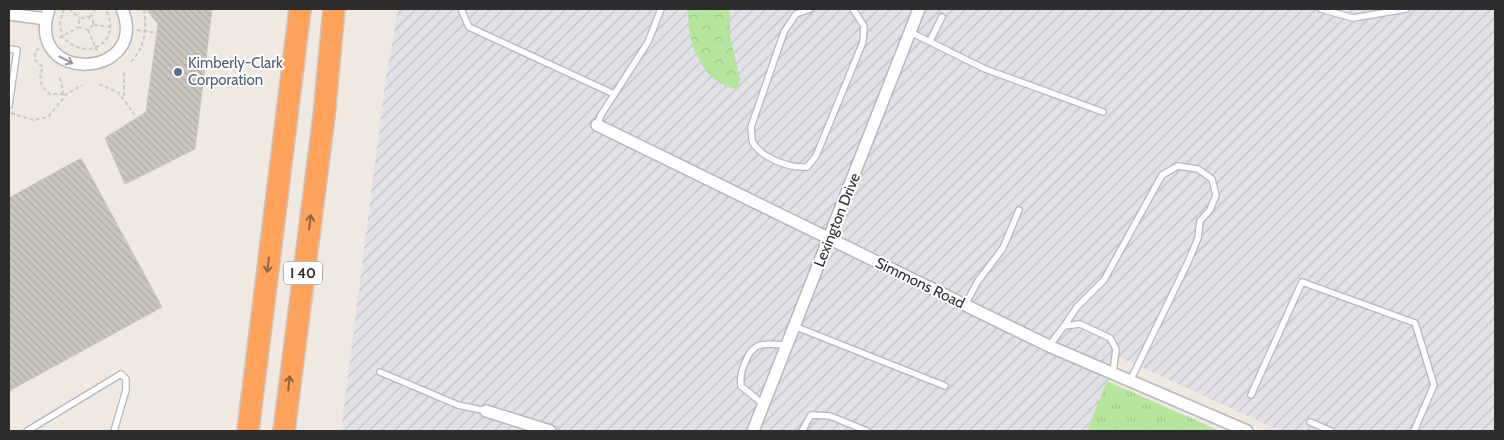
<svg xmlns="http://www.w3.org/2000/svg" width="1504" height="440" font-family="Cabin,sans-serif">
	<defs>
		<pattern id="industrial-furrows" width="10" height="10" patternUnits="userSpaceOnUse" patternTransform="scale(1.25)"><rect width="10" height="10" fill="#e3e1e8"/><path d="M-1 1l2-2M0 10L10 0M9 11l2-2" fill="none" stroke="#c3c1c7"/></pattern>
		<pattern id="grass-tufts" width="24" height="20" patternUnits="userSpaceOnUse" patternTransform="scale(1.25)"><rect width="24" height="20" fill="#b6e59e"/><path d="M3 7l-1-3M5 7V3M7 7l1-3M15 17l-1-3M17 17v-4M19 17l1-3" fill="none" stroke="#9dc588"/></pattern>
		<pattern id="forest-crowns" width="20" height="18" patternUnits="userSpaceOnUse" patternTransform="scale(1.25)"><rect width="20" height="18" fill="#b6e59e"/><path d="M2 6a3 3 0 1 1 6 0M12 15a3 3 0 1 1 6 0" fill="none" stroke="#9dc588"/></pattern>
		<pattern id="building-back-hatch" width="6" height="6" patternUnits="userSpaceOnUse" patternTransform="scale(1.25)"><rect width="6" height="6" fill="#cbc7bf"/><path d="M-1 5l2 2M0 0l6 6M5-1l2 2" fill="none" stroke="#afaba4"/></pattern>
	</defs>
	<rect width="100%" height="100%" fill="#efe9e1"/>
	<!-- industrial -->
	<path fill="url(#industrial-furrows)" d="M398 9H1495V431H1281L1119 357 1087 431H341L385 84Z"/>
	<!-- grass -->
	<path fill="url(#grass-tufts)" d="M1107 381 1220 431H1087Z"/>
	<!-- forest -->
	<path fill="url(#forest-crowns)" d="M687 9H730V36L740 79 738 89C720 88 702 70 695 52 689 40 689 22 687 9Z"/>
	<!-- building -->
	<path fill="url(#building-back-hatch)" stroke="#cbc5ba" d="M146 9H212L195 149 125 184 105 138 146 112 158 24Z
		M81 158 162 307 9 391V198Z"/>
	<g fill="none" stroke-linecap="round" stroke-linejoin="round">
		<!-- lane casing -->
		<g stroke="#b4b7c1" stroke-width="8">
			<path id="lane" d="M461 9 469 27 614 94
				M810 9 796 14 784 32 751 127C752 132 751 139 753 143 763 159 789 168 807 167L816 156 863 42 864 26 853 9
				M1321 9 1353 18 1406 9
				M910 32 985 69 1103 112
				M930 41 942 17
				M9 49 17 50 9 105
				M597 125 601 115 648 42 661 9
				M965 305 978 281 1003 248 1019 210
				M794 326 945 386
				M1064 326 1077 307 1104 280 1162 175 1178 166 1198 169 1212 179 1216 195 1210 210 1200 221 1198 238 1188 262 1130 381
				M1049 346 1064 326 1080 324 1110 338 1116 349 1113 373
				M380 372 458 405 486 411
				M1251 395 1302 282 1415 323 1434 385 1414 431
				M763 404 741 386C740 377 741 371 745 363 753 340 765 344 786 345
				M1310 422 1331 431
				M27 431 121 374 126 379V390L114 431
				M802 431 811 415 830 416 867 431"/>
		</g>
		<!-- street casing -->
		<g stroke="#b4b7c1" stroke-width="14">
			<path id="street" d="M49 9C23 86 151 79 122 9
				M9 14 46 19
				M597 125 1049 346 1247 431
				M486 411 550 431
				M753 431 919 9"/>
		</g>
		<!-- highway casing -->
		<g stroke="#c9c9c9" stroke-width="24">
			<path id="highway" d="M248 431 300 9
				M284 431 324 116 334 9"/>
		</g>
		<!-- path -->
		<path stroke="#c9c9c9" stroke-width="2" stroke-dasharray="4 2.5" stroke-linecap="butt" d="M64 9 60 22 62 36C87 65 124 40 105 9
			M69 9 80 18
			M90 17 96 9
			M93 25 88 30 79 27V20L87 16 93 21V25L112 27
			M88 30 97 51
			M137 30 157 33
			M59 38 79 27
			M39 48 35 52V60L43 67C38 78 40 87 50 94H67
			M131 62C145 47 147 29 144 9
			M60 78 64 95
			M99 84 119 93 134 114
			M124 96V71
			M11 113 33 120 48 117 67 94 82 85"/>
		<!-- lane -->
		<use href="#lane" stroke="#fff" stroke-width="5.5"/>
		<!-- street -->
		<use href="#street" stroke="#fff" stroke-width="11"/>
		<!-- highway -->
		<use href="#highway" stroke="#ffa35c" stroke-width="21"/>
	</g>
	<!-- one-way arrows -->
	<defs><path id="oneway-shaft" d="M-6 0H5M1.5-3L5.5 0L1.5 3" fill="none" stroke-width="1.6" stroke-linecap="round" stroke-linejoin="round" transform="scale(1.25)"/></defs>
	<use stroke="#969696" href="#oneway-shaft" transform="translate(66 60) rotate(28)"/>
	<g stroke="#8c6343">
		<use href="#oneway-shaft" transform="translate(310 222) rotate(-83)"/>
		<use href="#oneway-shaft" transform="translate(268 265) rotate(97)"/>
		<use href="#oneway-shaft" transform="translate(289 383) rotate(-84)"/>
	</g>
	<!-- markers -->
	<circle fill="#5c6f8a" stroke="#fff" stroke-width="2" cx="178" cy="72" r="5"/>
	<g text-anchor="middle" stroke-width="4" stroke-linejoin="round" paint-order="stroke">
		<!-- shield labels -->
		<rect fill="#fff" stroke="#6d6d6d" stroke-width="1" x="284" y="261.5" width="38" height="23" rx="4"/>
		<g font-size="14" font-weight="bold" fill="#2e2e2e">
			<text x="303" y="278">I 40</text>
		</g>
		<!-- service labels -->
		<g font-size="15" fill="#4e5e75" stroke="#fff" text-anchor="start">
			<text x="188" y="68">Kimberly-Clark<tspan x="188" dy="17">Corporation</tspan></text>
		</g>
		<!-- street labels -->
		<g font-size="15" fill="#2e2e2e" stroke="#fff">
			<text transform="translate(837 220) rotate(-68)" y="5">Lexington Drive</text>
			<text transform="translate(920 283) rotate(26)" y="5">Simmons Road</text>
		</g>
	</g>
	<!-- border -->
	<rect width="1504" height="440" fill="none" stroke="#2e2e2e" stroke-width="20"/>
</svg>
